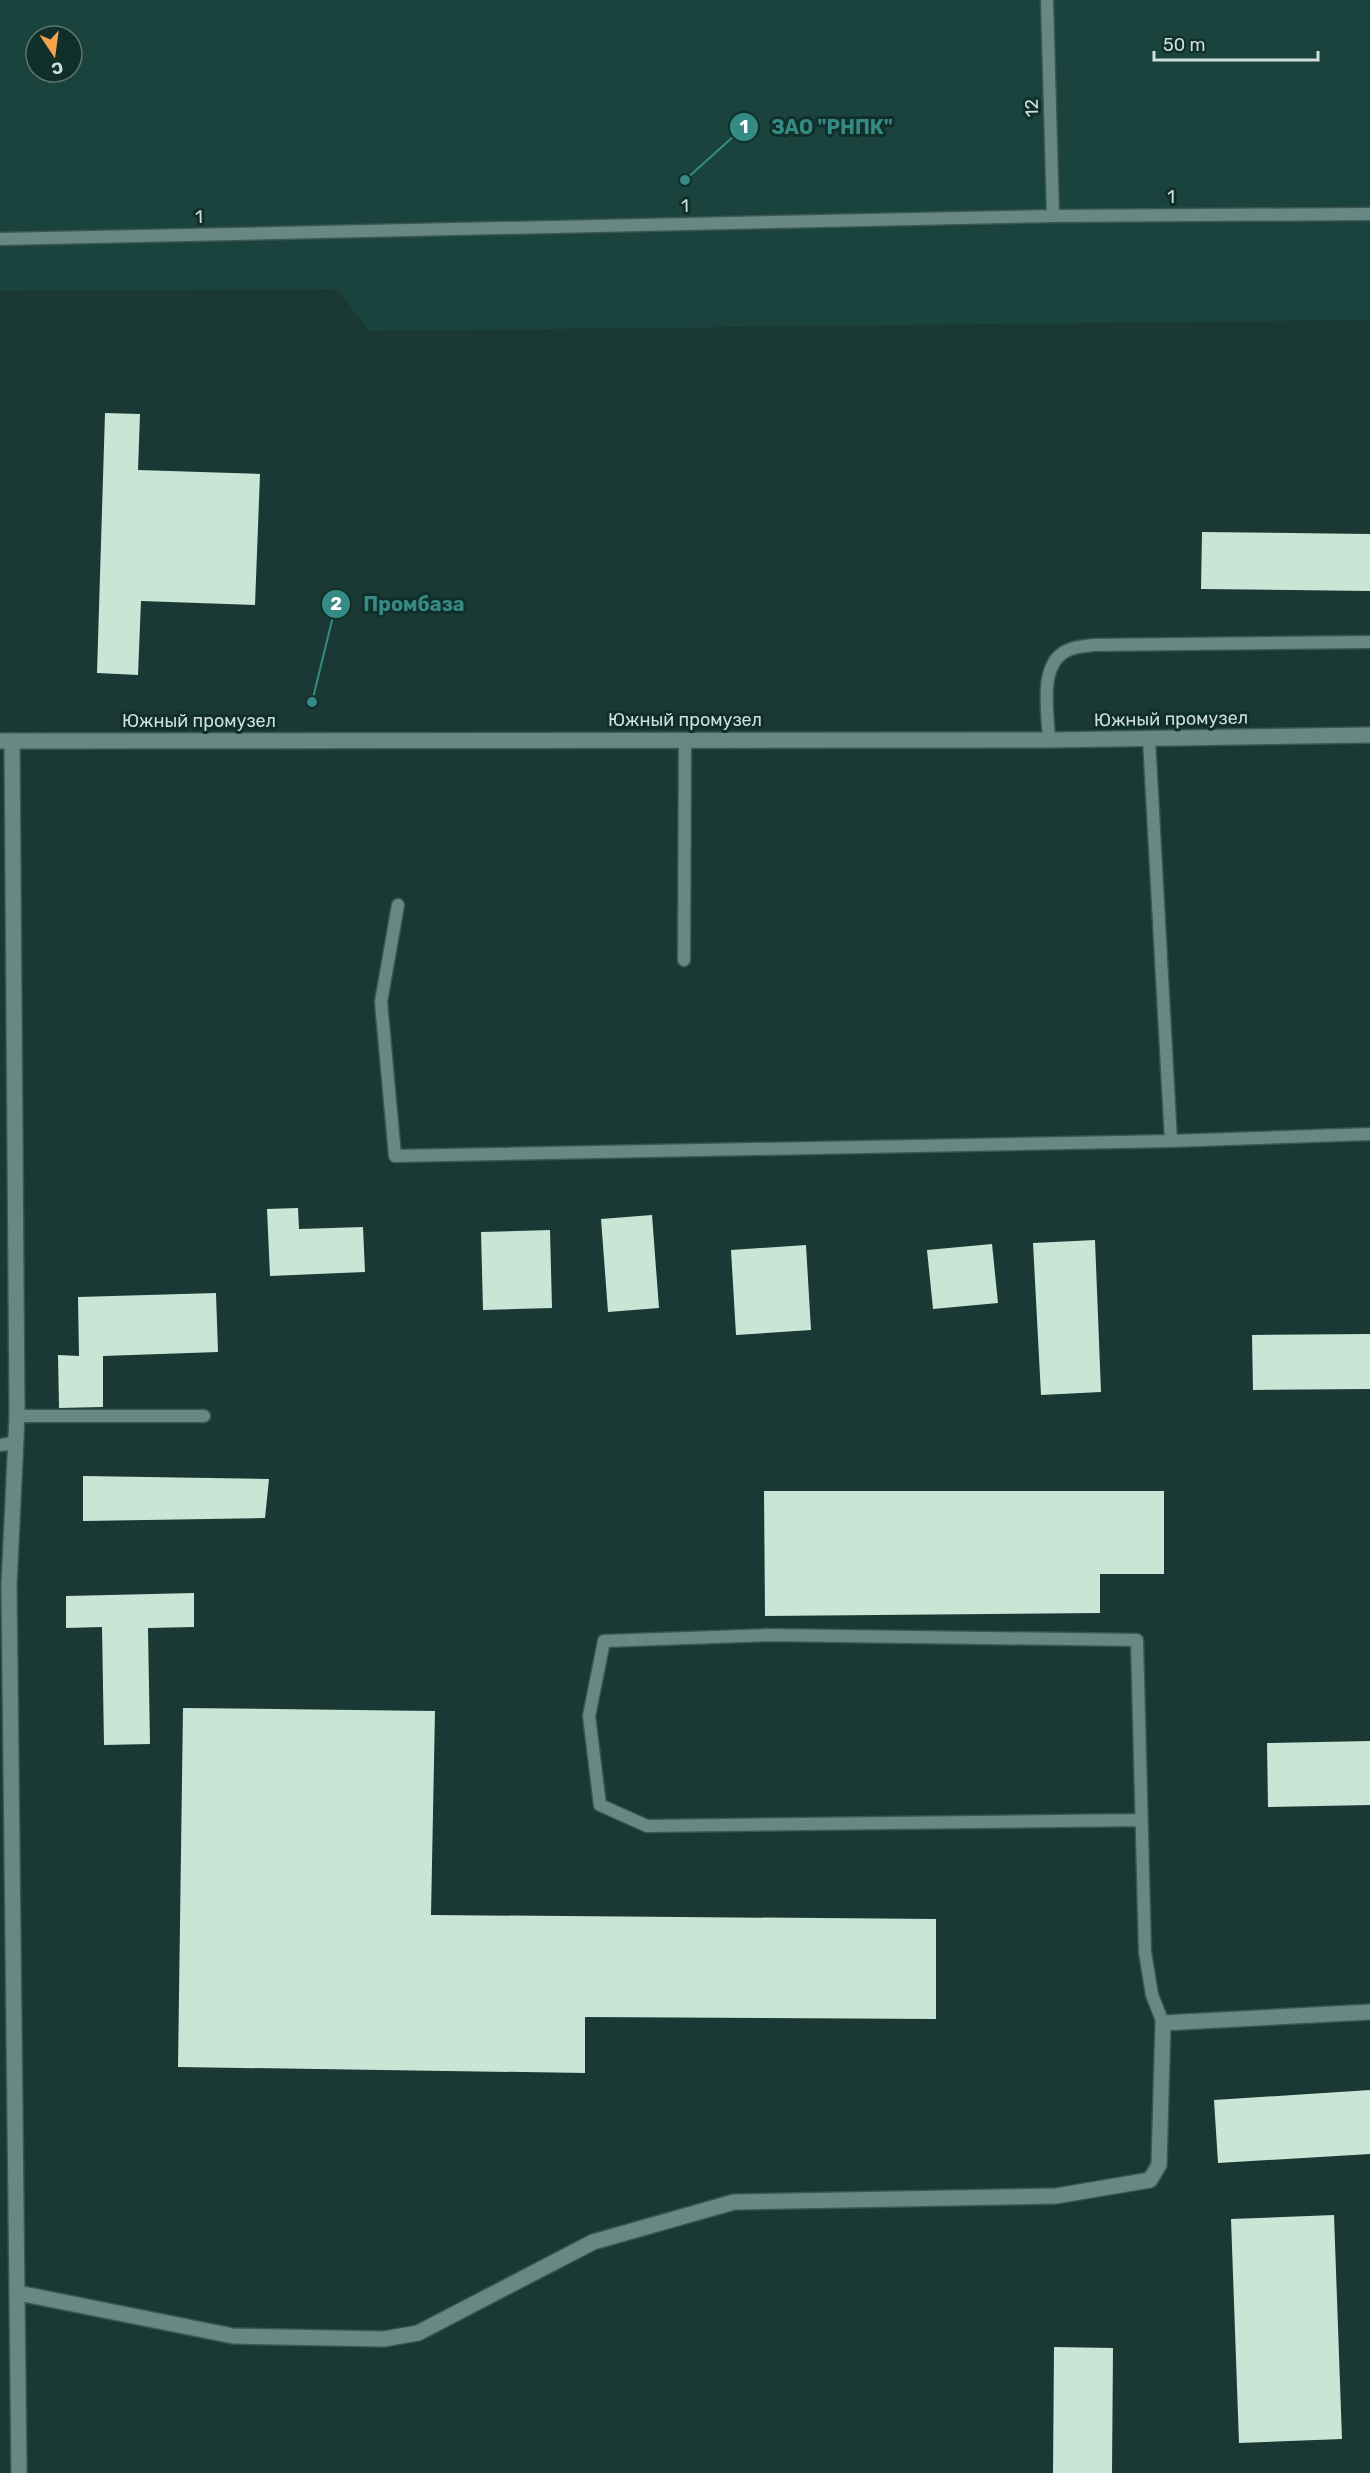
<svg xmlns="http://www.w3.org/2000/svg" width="1370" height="2473" font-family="Rubik,sans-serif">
	<rect width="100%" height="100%" fill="#1a3834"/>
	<!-- built -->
	<path fill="#1b433e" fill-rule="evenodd" d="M0 0H1370V320L369 331 337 289 0 291ZM36 36H72V72H36Z"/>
	<!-- building -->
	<path fill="#c9e5d5" d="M105 413 140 414 138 470 260 474 255 605 141 601 138 675 97 673Z
		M1202 532 1370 534V591L1201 589Z
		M298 1208 299 1229 363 1227 365 1272 270 1276 267 1209Z
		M652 1215 659 1308 608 1312 601 1219Z
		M550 1230 552 1308 483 1310 481 1232Z
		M1095 1240 1101 1392 1041 1395 1033 1243Z
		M992 1244 998 1303 933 1309 927 1250Z
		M806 1245 811 1330 736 1335 731 1250Z
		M216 1293 218 1352 103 1356V1407L59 1408 58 1355 79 1356 78 1297Z
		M1370 1334V1389L1253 1390 1252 1335Z
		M83 1476 269 1479 265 1518 83 1521Z
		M764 1491H1164V1574H1100V1613L765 1616Z
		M194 1593V1627L148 1628 150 1744 104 1745 102 1627 66 1628V1596Z
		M183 1708 435 1711 431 1915 936 1919V2019L585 2017V2073L178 2067Z
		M1370 1741V1805L1268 1807 1267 1743Z
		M1370 2090V2154L1218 2163 1214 2100Z
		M1334 2215 1342 2439 1239 2443 1231 2219Z
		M1054 2347 1113 2348 1112 2473H1053Z"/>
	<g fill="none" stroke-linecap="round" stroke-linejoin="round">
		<!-- service casing -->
		<g stroke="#3a5552" stroke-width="15">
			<path id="service" d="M1047 0 1053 216
				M0 239 1053 216 1370 214
				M1149 739 1171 1141 1370 1134
				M1049 740C1048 712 1037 660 1071 649 1078 646 1087 646 1094 645L1370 642
				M398 905 381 1002 395 1156 1171 1141
				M684 960 685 740
				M17 1416H204
				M0 1445 14 1443
				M1140 1820 647 1826 600 1805 589 1716 604 1641 768 1635 1137 1640 1145 1952 1152 1995 1163 2023"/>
		</g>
		<!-- minor casing -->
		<g stroke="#3a5552" stroke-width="18">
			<path id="minor" d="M12 741 17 1416 9 1585 19 2473
				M18 2293 233 2336 384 2339 418 2333 593 2242 734 2202 1056 2196 1150 2180 1159 2165 1163 2023 1370 2012"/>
		</g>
		<!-- tertiary casing -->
		<g stroke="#3a5552" stroke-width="18">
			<path id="tertiary" d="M0 741 1049 740 1370 735"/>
		</g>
		<!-- service -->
		<use href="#service" stroke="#688883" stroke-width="12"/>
		<!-- minor -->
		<use href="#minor" stroke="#688883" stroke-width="15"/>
		<!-- tertiary -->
		<use href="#tertiary" stroke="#688883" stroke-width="15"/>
	</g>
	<g text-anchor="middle" stroke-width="6" stroke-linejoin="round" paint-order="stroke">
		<!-- street labels -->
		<g font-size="18" fill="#cedfdc" stroke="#102e2a">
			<text transform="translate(1032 108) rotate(-92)" y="6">12</text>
			<text x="1171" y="203">1</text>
			<text transform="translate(685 206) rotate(-1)" y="6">1</text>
			<text transform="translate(199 217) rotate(-1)" y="6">1</text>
			<text transform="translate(1171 719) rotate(-1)" y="6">Южный промузел</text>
			<text x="685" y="726">Южный промузел</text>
			<text x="199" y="727">Южный промузел</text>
		</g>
	</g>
	<!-- callouts -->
	<path fill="none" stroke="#358b84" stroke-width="2" d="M685 180L744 127M312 702L336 604"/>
	<g fill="#358b84" stroke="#102e2a" stroke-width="2">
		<circle cx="685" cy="180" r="6"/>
		<circle cx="312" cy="702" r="6"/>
		<circle cx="744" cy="127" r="15"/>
		<circle cx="336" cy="604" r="15"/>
	</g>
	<g font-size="18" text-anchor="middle" font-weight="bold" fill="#fff">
		<text x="744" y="133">1</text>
		<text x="336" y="610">2</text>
	</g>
	<g font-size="20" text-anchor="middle" font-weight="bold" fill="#358b84" stroke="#102e2a" stroke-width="6" stroke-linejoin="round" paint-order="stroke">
		<text x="832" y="134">ЗАО "РНПК"</text>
		<text x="414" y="611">Промбаза</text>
	</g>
	<!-- north arrow -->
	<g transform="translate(54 54) rotate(167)"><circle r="28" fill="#102e2a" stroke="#5c7571" stroke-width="1.5"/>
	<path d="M0-4.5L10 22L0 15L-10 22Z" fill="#f7a149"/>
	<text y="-9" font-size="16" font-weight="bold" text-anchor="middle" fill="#cedfdc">С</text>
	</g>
	<!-- scale -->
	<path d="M1154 51v9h164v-9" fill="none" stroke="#cedfdc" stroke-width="3"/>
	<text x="1163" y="51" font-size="18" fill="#cedfdc" stroke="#102e2a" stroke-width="4.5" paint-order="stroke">50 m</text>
</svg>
